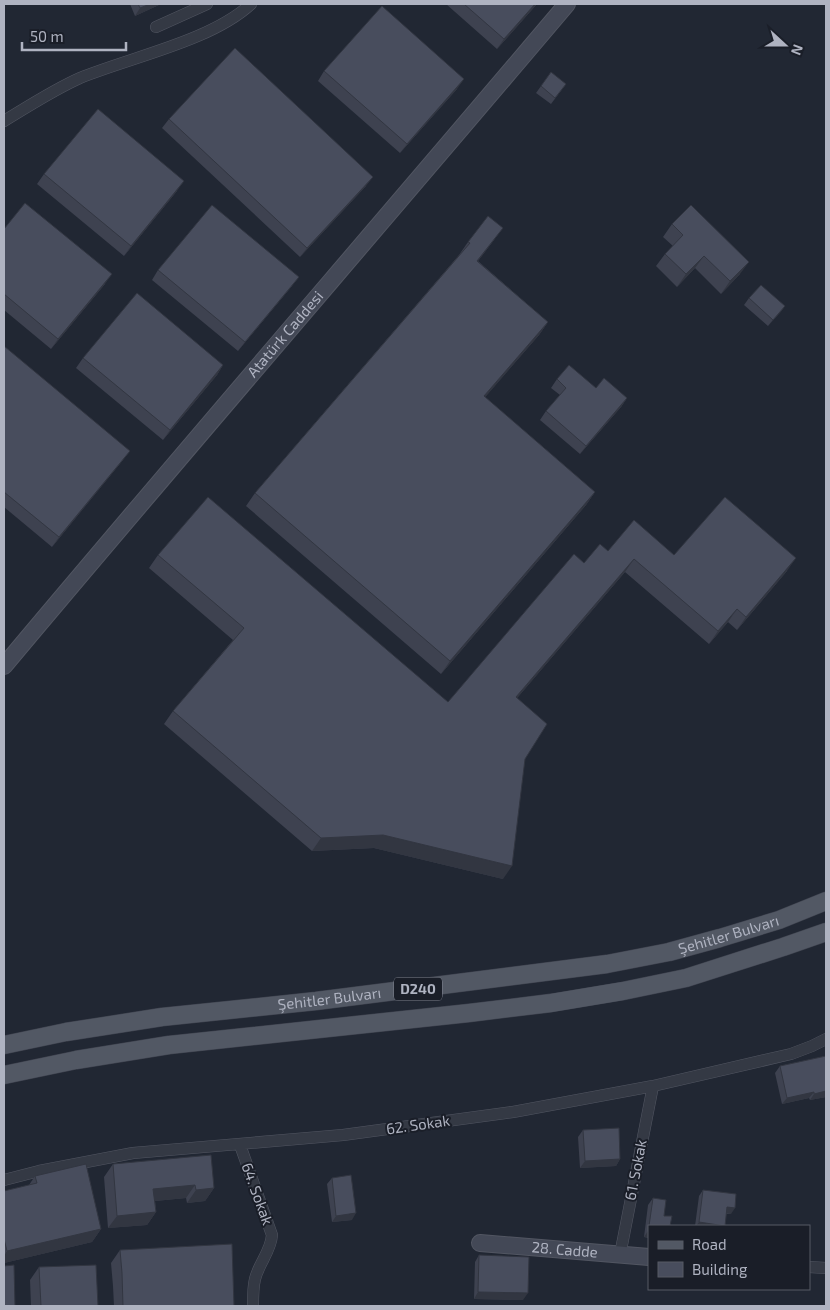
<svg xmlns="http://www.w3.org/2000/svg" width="830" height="1310" font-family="'Exo 2',sans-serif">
	<rect width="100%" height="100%" fill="#212733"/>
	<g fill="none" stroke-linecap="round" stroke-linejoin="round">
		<!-- street casing -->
		<g stroke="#525662" stroke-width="12">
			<path id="street" d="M156 27 207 4
				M4 121C29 106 53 90 80 78 131 57 211 41 251 4
				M240 1145 272 1235C271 1251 259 1263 255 1279 253 1287 253 1297 253 1306
				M4 1180 39 1171 133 1153 343 1135 513 1112 653 1086 791 1054 812 1046 826 1039
				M620 1255 653 1086
				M809 1267 826 1268"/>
		</g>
		<!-- secondary casing -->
		<g stroke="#525662" stroke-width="18">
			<g id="secondary">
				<path id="s1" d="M4 666C190 444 380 225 567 4"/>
				<path id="s2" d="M480 1243 649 1257"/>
			</g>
		</g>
		<!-- primary casing -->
		<g stroke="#3e424e" stroke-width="19">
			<g id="primary">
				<path id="s3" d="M4 1045 66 1032 162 1017 316 1001 607 964 669 952 720 938 779 920 826 901"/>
				<path d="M4 1075 76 1060 169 1045 469 1013 551 1003 623 991 686 978 783 947 826 932"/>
			</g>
		</g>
		<!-- street -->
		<use href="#street" stroke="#343944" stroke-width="11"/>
		<!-- secondary -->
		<use href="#secondary" stroke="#434856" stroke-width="16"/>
		<!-- primary -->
		<use href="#primary" stroke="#525864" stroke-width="18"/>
	</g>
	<!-- wall -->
	<path fill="#3e4250" d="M130 4H161L135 16Z
		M446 4H537L497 49Z
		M324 71 457 89 400 153 318 81Z
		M566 84 551 104 536 93 541 86Z
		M169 119 366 186 300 257 162 128Z
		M44 174 177 191 124 256 37 184Z
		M672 224 740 274 721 294 695 268 677 287 656 266 665 254 673 246 663 237Z
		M4 229 105 284 51 349 4 310Z
		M494 240 478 261 548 322 539 335 485 397 595 492 586 505 441 674 246 506 255 493 459 255 468 242Z
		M158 270 292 286 238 351 152 280Z
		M749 298 785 306 768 326 744 305Z
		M4 346 123 460 52 547 4 507Z
		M83 358 223 365 217 375 163 440 76 368Z
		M557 379 596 388 627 398 621 407 580 454 540 420 546 411 560 395 551 388Z
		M608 551 674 555 787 571 737 630 728 622 709 644 625 572 517 698 525 759 503 879 374 848 312 851 164 724 173 711 233 640 149 568 158 555 448 702 584 563Z
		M826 1056V1097L810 1100 809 1098 782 1104 775 1073 780 1066Z
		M583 1130 620 1159 616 1166 580 1168 578 1137Z
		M113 1164 214 1188 205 1201 187 1203 186 1198 155 1201 156 1212 147 1225 108 1228 104 1177Z
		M35 1176 101 1229 92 1242 4 1263V1191L29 1185Z
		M332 1178 352 1220 332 1222 327 1184Z
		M703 1190 731 1214H726L724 1226H695L699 1196Z
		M653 1198 649 1238 644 1237 648 1205Z
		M120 1250 234 1306H114L113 1286 111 1263Z
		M479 1255 523 1300 474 1299 475 1262Z
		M39 1267 98 1306H31L30 1280Z"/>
	<!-- shaded-wall -->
	<path fill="#323641" d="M150 4H161L135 16 140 8Z
		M535 4H537L497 49 504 39Z
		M464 79 457 89 400 153 407 144Z
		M373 177 366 186 300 257 307 248Z
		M184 181 177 191 124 256 131 246Z
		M503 228 494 240 468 274 477 261Z
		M704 256 695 268 677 287 686 274Z
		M749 262 740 274 721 294 730 281Z
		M112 274 105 284 51 349 58 339Z
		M299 277 292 286 238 351 245 342Z
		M785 306 780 313 768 326 773 320Z
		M548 322 539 335 475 409 484 396Z
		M223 365 217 375 163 440 170 430Z
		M627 398 621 407 580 454 586 446Z
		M130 451 123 460 52 547 59 537Z
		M595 492 586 505 441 674 450 661Z
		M796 558 787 571 737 630 746 617Z
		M634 559 625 572 507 710 516 697Z
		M737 609 728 622 709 644 718 631Z
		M383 835 512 866 503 879 374 848 312 851 321 838Z
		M826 1091V1097L810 1100 814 1094Z
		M814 1092 809 1098 782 1104 787 1098Z
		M620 1159 616 1166 580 1168 585 1161Z
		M195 1185 186 1198 144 1202 153 1189Z
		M214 1188 205 1201 187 1203 196 1190Z
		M727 1207 735 1208 731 1214 723 1213Z
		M156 1212 147 1225 108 1228 117 1216Z
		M356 1213 352 1220 332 1222 336 1216Z
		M699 1222 725 1226H696Z
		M101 1229 92 1242 4 1263V1256L7 1251Z
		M648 1231 649 1238 644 1237Z
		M478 1292 528 1293 523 1300 474 1299Z"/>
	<!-- building -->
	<path fill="#484d5d" stroke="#323641" d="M138 4H150L140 8Z
		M464 4H535L504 39Z
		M382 6 464 79 407 144 324 71Z
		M235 48 373 177 307 248 169 119Z
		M551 72 566 84 555 98 541 86Z
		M98 109 184 181 131 246 44 174Z
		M25 203 112 274 58 339 4 294V229Z
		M212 205 299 277 245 342 158 270Z
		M691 205 749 262 730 281 704 256 686 274 665 254 683 235 672 224Z
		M488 216 503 228 477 261 548 322 484 396 595 492 450 661 255 493 470 243 468 242Z
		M761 285 785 306 773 320 749 298Z
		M137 293 223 365 170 430 83 358Z
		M4 346 130 451 59 537 4 492Z
		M569 365 596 388 604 378 627 398 586 446 546 411 566 388 557 379Z
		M208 497 448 702 574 554 584 563 600 544 608 551 634 520 674 555 725 497 796 558 746 617 737 609 718 631 634 559 516 697 547 724 525 759 512 866 383 835 321 838 173 711 244 628 158 555Z
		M826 1056V1091L814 1094V1092L787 1098 780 1066Z
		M619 1128 620 1159 585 1161 583 1130Z
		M211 1155 214 1188 196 1190 195 1185 153 1189 156 1212 117 1216 113 1164Z
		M86 1164 101 1229 7 1251 4 1239V1191L37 1183 35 1176Z
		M351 1175 356 1213 336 1216 332 1178Z
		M703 1190 736 1194 735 1208 727 1207 725 1226 699 1222Z
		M653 1198 666 1200 664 1216H672L670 1226H649Z
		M232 1244 234 1306H123L122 1273 120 1250Z
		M479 1255 529 1257 528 1293 478 1292Z
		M14 1265 15 1306H4V1266Z
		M96 1265 98 1306H41L39 1267Z"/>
	<g text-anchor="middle" stroke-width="4" stroke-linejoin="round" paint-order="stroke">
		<!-- shield labels -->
		<rect fill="#1a1e28" stroke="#828693" stroke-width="1" x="394" y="977.5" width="48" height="23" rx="4"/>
		<g font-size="14" font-weight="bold" fill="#afb3c1">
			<text x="418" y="994">D240</text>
		</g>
		<!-- street labels -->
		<g font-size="15" fill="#afb3c1" stroke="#1a1e28">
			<text dy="5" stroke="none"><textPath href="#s1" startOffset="435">Atatürk Caddesi</textPath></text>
			<text dy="5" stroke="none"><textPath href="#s3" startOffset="734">Şehitler Bulvarı</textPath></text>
			<text dy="5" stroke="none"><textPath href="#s3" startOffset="329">Şehitler Bulvarı</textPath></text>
			<text transform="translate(418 1125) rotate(-8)" y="5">62. Sokak</text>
			<text transform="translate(636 1170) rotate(-79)" y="5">61. Sokak</text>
			<text transform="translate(257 1194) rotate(70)" y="5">64. Sokak</text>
			<text dy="5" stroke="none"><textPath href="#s2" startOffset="85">28. Cadde</textPath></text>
		</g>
	</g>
	<!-- border -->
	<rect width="830" height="1310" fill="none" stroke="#afb3c1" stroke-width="10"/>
	<!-- legend -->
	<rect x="648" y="1225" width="162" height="65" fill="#1a1e28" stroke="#565a65"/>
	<rect x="658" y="1241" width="25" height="8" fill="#525864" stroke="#565a65"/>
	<text x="692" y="1250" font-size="15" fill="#afb3c1">Road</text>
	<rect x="658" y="1262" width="25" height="15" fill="#484d5d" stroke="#565a65"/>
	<text x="692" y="1275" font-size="15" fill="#afb3c1">Building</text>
	<!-- north arrow -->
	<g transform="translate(785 45) rotate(111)" stroke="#1a1e28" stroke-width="4" paint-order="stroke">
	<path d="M0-4L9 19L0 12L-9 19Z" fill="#afb3c1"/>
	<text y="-8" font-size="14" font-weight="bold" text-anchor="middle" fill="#afb3c1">N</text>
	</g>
	<!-- scale -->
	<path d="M22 42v8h104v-8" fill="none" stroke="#afb3c1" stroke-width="2.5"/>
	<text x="30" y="42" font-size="15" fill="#afb3c1" stroke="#1a1e28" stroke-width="4" paint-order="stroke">50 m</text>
</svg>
